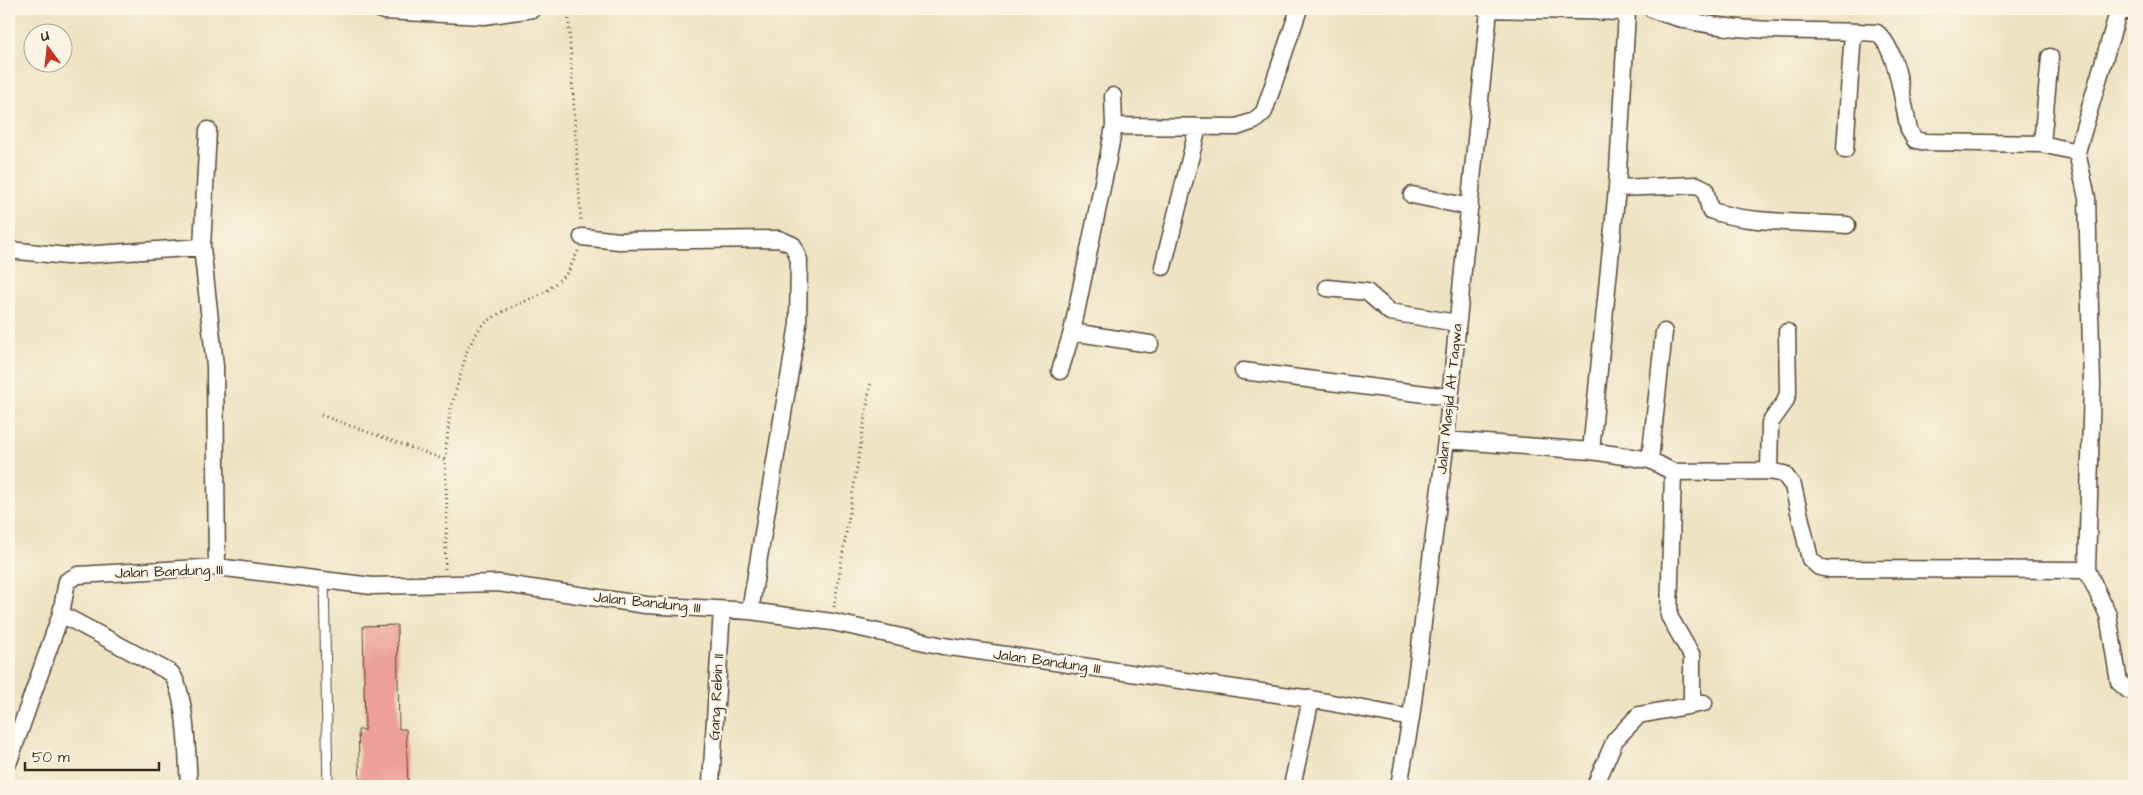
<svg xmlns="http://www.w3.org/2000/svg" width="2143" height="795" font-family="'Architects Daughter',sans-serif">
	<rect width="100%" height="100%" fill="#fcf5e5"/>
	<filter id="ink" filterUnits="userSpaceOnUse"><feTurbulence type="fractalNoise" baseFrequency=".02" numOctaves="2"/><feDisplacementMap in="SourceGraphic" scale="10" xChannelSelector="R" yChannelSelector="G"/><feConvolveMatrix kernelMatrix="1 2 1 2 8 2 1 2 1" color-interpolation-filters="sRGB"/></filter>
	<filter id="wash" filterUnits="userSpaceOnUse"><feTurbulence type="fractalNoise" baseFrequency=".0096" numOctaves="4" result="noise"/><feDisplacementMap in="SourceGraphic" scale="20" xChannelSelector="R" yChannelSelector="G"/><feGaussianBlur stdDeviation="1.12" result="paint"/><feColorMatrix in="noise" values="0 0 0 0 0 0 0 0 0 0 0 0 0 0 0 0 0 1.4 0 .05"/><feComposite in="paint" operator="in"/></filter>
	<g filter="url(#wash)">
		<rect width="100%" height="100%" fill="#ede2c1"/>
		<g id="blocks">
			<!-- building -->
			<path fill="#eca098" d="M397 625 399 729H406L408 786H360L358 730H365L363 626Z"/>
		</g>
	</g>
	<g filter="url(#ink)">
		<use href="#blocks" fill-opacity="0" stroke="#564636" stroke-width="1"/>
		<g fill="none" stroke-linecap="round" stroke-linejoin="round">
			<!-- service casing -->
			<g stroke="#564636" stroke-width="11">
				<path id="service" d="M324 579 328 786"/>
			</g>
			<!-- minor casing -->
			<g stroke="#564636" stroke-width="19">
				<path id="minor" d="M379 9 384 11 484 16 533 9
					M1485 9 1627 12 1629 9
					M1652 9C1718 37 1805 28 1877 33 1898 49 1903 105 1909 130L1915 140 1926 142 2042 144 2077 152
					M2119 9 2077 152 2087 198 2092 384 2087 570 2108 615 2119 682 2128 690H2134
					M2119 10 2134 12
					M1114 126 1237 127 1254 121 1264 112 1299 9
					M2042 144 2050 57
					M1845 150 1853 32
					M1617 188 1697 185 1705 189 1710 210C1745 224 1808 222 1847 225
					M1412 195 1470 207
					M582 237 619 241 779 239 793 245 799 260 798 324 750 611
					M202 247 208 130
					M9 250 67 256 202 247 215 366 217 567
					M1163 267 1198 127
					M1327 288 1367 292 1390 312 1457 323
					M1072 332 1150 344
					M1060 371 1072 332 1107 163 1114 126 1113 96
					M1243 371 1449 397
					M1446 440 1591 451 1650 460 1673 472 1769 471 1784 474 1793 486 1810 559 1819 567 1829 569 2087 570
					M1591 451 1617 188 1627 12
					M1650 460 1664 332
					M1769 471 1770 423 1785 402 1788 393 1787 332
					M1673 472 1669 616 1692 656V705
					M61 614 171 673C187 694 187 759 189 786
					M9 761 61 614 67 581 78 575 217 567 372 586 498 583 646 605 750 611 832 622 943 646 1311 699 1411 718
					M711 783 722 610
					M1292 786 1311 699
					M1399 786 1411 718 1446 440 1489 10
					M1595 786 1615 740 1639 715 1704 703"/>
			</g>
			<!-- path -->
			<path stroke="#564636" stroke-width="3" stroke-dasharray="1 4" stroke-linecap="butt" d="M568 9 581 223
				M321 415 445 460
				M445 569 447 511 445 460 450 411 468 348 481 326 500 313 547 291 568 272 578 251
				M834 607 871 381"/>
			<!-- service -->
			<use href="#service" stroke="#fff" stroke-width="9"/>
			<!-- minor -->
			<use href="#minor" stroke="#fff" stroke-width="16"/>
		</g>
	</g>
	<g text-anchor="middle" stroke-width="4.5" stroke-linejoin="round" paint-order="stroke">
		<!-- street labels -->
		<g font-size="15" fill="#3b2a1e" stroke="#fcf5e5">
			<text transform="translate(1449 399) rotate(-84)" y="5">Jalan Masjid At Taqwa</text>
			<text transform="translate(169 571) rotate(-2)" y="5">Jalan Bandung III</text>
			<text transform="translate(647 602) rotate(6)" y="5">Jalan Bandung III</text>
			<text transform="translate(1047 661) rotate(8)" y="5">Jalan Bandung III</text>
			<text transform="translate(716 697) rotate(-87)" y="5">Gang Rebin II</text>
		</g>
	</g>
	<!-- margin -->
	<rect width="2143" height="795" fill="none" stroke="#fcf5e5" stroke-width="30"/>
	<!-- north arrow -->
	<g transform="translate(48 48) rotate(345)"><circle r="24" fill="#fcf5e5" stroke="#afa495"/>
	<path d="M0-4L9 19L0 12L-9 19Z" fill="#c8321e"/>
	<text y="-8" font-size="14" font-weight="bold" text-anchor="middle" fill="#3b2a1e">U</text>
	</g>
	<!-- scale -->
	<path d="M25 762v8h134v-8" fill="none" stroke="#3b2a1e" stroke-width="2.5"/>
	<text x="32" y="762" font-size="15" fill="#3b2a1e" stroke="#fcf5e5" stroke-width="4" paint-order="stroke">50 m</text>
</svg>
